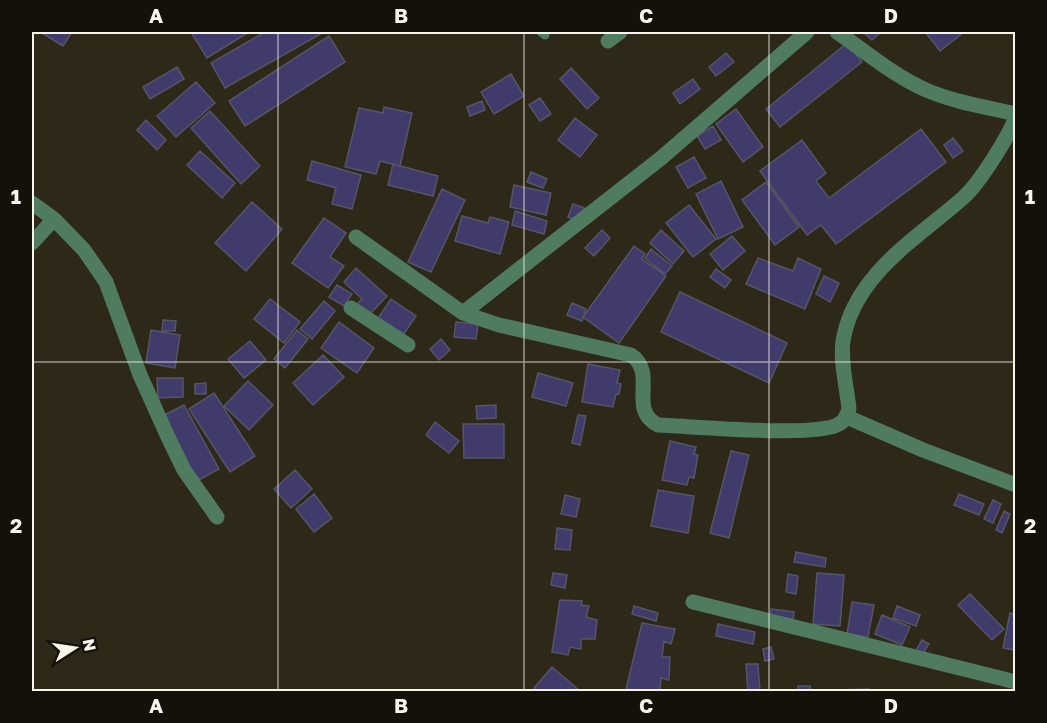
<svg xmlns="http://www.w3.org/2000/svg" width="1047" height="723" font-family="'Golos Text',sans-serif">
	<rect width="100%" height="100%" fill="#2e2818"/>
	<!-- building -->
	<path fill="#413b6c" stroke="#565567" stroke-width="1.5" d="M40 32H72L63 46Z
		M195 32H249L207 58 192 34Z
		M265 32H324L225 88 211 63Z
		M863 32H881L872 40Z
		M928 32H964L940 51 926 33Z
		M329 36 345 62 245 126 229 101Z
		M847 43 862 62 780 127 766 109Z
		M726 53 734 62 716 76 709 67Z
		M177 67 184 79 150 99 143 87Z
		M571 68 599 98 587 109 560 79Z
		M511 74 524 96 494 114 481 92Z
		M693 79 700 89 680 104 673 93Z
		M196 82 215 103 176 137 157 116Z
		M540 98 551 114 540 121 529 105Z
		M482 101 485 110 470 116 467 107Z
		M384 107 412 113 400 166 380 161 376 174 345 167 359 108 383 113Z
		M736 109 763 147 743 162 716 124Z
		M210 111 260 166 241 184 191 128Z
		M575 118 597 135 580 157 558 140Z
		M146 120 166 140 157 150 137 130Z
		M713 126 721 140 705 149 697 136Z
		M921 129 946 162 836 244 821 225 807 235 760 171 802 140 826 173 816 181 829 198Z
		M953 138 963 151 953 158 944 145Z
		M200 151 235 183 222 198 187 165Z
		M694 157 706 178 688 188 676 167Z
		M312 161 361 175 352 209 332 204 336 188 307 180Z
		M393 164 438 176 433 196 388 185Z
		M531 172 547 179 543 188 527 182Z
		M721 181 743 227 718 239 696 194Z
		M766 182 799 227 775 245 742 200Z
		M514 185 551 193 546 215 510 207Z
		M442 189 465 200 431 272 408 262Z
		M252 202 282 229 246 271 215 243Z
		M573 204 584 208 579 222 568 217Z
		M689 205 716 239 693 257 666 223Z
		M515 211 547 221 544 234 512 225Z
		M462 216 488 223 490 217 509 222 500 254 455 241Z
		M324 218 346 233 330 257 344 266 328 288 292 263Z
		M602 230 610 238 594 256 585 248Z
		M661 230 684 251 673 264 650 243Z
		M732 236 745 251 723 270 710 254Z
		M634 246 645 254 642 259 666 276 619 343 583 317Z
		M651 249 672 266 665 274 645 258Z
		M758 258 793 271 798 258 821 269 805 309 746 284Z
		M356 268 387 296 368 316 356 305 362 299 344 282Z
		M716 269 731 280 725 288 710 277Z
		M824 276 839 283 830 302 816 294Z
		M337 285 352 294 344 306 329 297Z
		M680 292 787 343 769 383 661 332Z
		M270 299 300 322 284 343 254 319Z
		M391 299 416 316 401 338 376 321Z
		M324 301 335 311 312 339 300 329Z
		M572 303 586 309 582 321 567 315Z
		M163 320 176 321 175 331H162Z
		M339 322 374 348 357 373 321 348Z
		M456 322 478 324 476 339 454 337Z
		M151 330 180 335 175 368 146 363Z
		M297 330 308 339 285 368 274 359Z
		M441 339 450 350 439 360 430 349Z
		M250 341 266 360 244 378 228 359Z
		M323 355 344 377 313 405 293 383Z
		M588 364 620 370 617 383 621 384 619 394H616L613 407 582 402Z
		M538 373 573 383 566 406 532 397Z
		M157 378H183V397L158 398Z
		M248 381 273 405 249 430 224 406Z
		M206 383V394H195V384Z
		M214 393 255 456 230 472 189 409Z
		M184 405 219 469 197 481 162 416Z
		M496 405V418L477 419 476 406Z
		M578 415 586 416 580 445 572 443Z
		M435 422 459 441 449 453 426 435Z
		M463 424H504V458H464Z
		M670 441 696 447 694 454 698 455 694 478 689 477 687 485 662 480Z
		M731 451 749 455 729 538 710 533Z
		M295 470 312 489 291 508 274 489Z
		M658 490 694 496 688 533 651 526Z
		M314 494 332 518 314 532 296 509Z
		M959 494 984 504 979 515 954 505Z
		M565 495 580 499 576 517 561 514Z
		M993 500 1001 504 993 523 984 519Z
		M1004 511 1010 514 1002 533 996 530Z
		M557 528 572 530 570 550 555 549Z
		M796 552 826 558 825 567 794 562Z
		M553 573 567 575 565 588 551 585Z
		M817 573 844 575 840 626 813 624Z
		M788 574 798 576 796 594 786 592Z
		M970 594 1004 629 992 640 958 605Z
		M560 600 582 601 581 605 589 606 586 617 597 620 595 639H581V649L570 647 568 655 552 652Z
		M852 602 874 605 868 637 847 634Z
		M634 606 658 613 656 621 632 614Z
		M897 606 920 615 916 626 893 618Z
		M771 609 794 612 793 622 770 618Z
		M1010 613 1016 615 1014 650 1003 648Z
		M882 615 910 627 902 645 875 634Z
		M642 623 675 629 671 644 664 641 662 657H670L669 680 661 678 660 692 626 689Z
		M718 624 755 632 753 644 716 636Z
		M922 640 929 644 921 656 915 652Z
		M771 647 774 659 765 661 763 649Z
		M746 664H758L760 692H748Z
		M552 667 581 692H538L534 688Z
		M798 686H810L811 692H798Z
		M869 689V692H836V690Z"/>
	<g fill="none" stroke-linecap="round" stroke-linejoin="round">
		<!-- lane -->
		<path stroke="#4f7b5f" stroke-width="9" d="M541 32 545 35"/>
		<!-- street -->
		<path stroke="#4f7b5f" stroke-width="15" d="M837 32C866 52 894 76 926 90 954 102 986 107 1016 114
			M608 41 620 32
			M32 203 54 219 84 250 106 282 140 375 168 437 184 470 217 517
			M356 237 463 313 499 325 631 355C658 373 627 410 658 425 690 426 818 438 839 424 845 421 847 415 849 409 847 388 840 362 843 341 854 274 918 238 964 197 980 182 1008 138 1016 117
			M32 243 54 219
			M351 308 408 345
			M463 313 660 159 807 32
			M847 417 923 450 1016 485
			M693 602 1016 682"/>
	</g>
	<!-- grid -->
	<path fill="none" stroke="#f8f4ea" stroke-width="1.5" stroke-opacity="0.55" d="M278 32V692M524 32V692M769 32V692M32 362H1016"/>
	<!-- border -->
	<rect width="1047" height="723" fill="none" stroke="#14110a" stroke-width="66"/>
	<!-- north arrow -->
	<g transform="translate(75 648) rotate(78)" stroke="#14110a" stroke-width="4.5" paint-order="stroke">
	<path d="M0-4.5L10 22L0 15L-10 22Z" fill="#f8f4ea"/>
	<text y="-9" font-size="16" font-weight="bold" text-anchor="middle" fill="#f8f4ea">N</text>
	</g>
	<rect x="33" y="33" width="981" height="657" fill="none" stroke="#f8f4ea" stroke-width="2"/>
	<g font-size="20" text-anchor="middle" font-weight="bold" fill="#f8f4ea">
		<text x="156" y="23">A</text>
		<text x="401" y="23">B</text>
		<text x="646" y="23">C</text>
		<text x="891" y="23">D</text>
		<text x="16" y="204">1</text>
		<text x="1030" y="204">1</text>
		<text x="16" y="533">2</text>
		<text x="1030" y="533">2</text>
		<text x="156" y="713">A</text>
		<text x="401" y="713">B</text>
		<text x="646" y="713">C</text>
		<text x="891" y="713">D</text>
	</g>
</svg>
